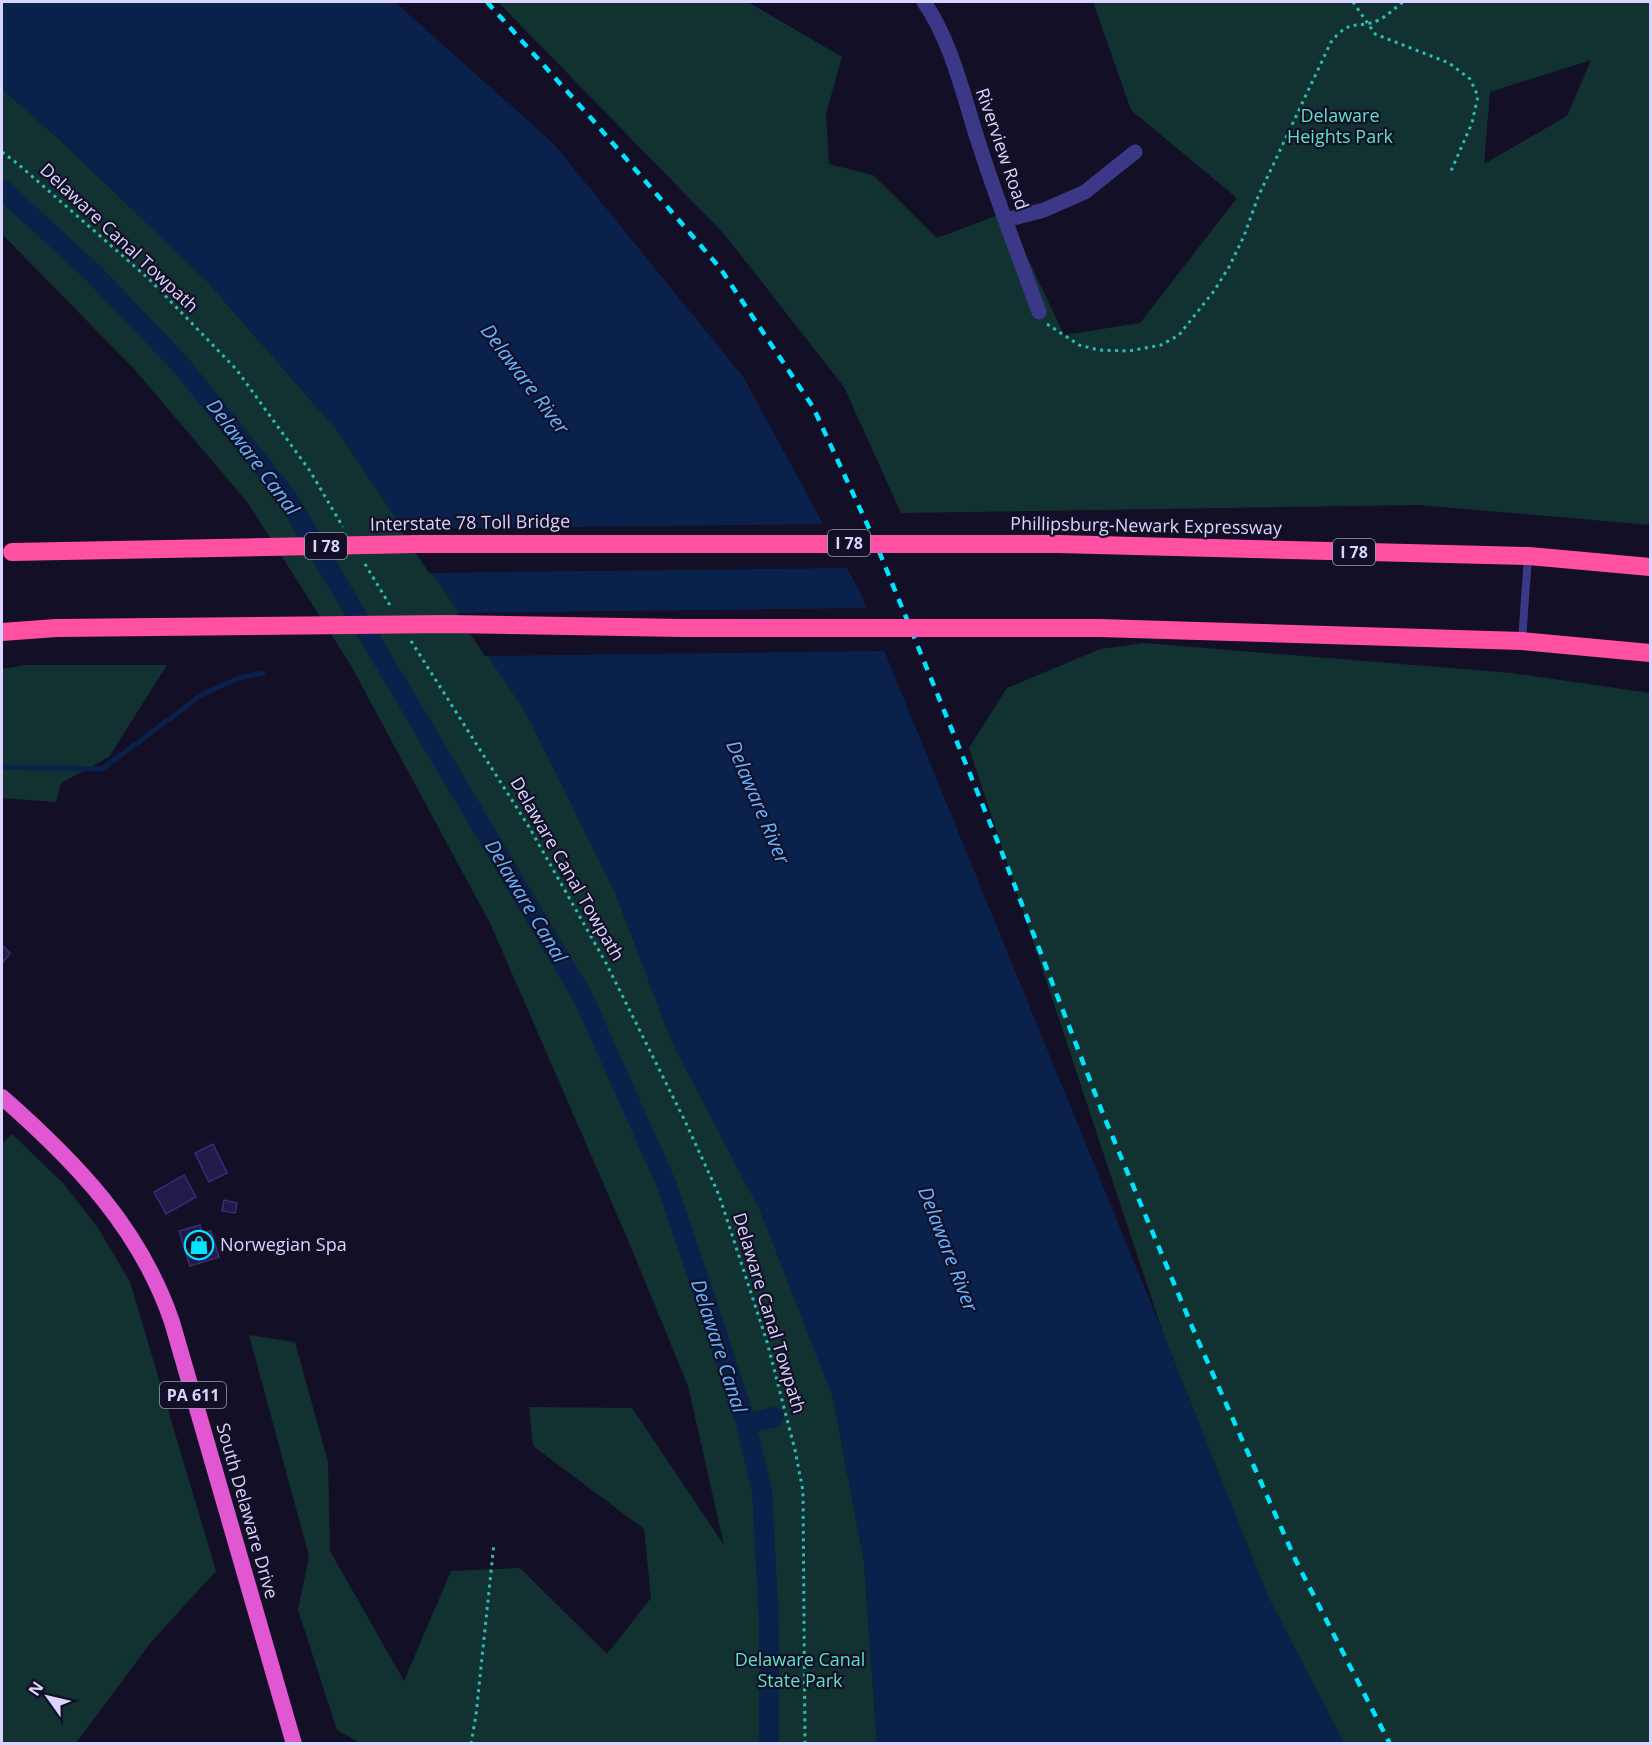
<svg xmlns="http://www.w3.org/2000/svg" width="1652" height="1745" font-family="'Open Sans',sans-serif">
	<rect width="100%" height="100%" fill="#130f27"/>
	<!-- green -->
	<path fill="#113231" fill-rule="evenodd" d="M498 2H748L842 57 826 114 829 164 873 175 937 238 1006 212 1064 335 1140 323 1237 198 1131 110 1093 2H1650V525L1419 505 901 513 844 387 725 235ZM1591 60 1567 116 1484 164 1490 92Z
		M2 89 59 139 206 280 337 430 527 714 615 892 672 1042 760 1210 833 1397 864 1561 877 1743 362 1744 337 1730 298 1610 309 1556 249 1335 295 1342 328 1462 330 1551 404 1681 451 1571 520 1568 607 1654 651 1598 644 1529 533 1446 529 1407 632 1408 724 1545 688 1386 628 1240 490 923 350 664 248 503 135 370 2 234Z
		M1145 643 1511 673 1650 693V1743H1344L1269 1599 1163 1333 969 748 1007 688 1100 649Z
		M26 665H167L109 757 61 783 56 802 2 798V669Z
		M12 1134 64 1184 98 1228 130 1282 216 1571 152 1641 76 1743H2V1144Z"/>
	<!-- water -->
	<path fill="#0a224b" d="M2 2H395L553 143 744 378 861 594 1163 1333 1269 1599 1344 1743H877L864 1561 833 1397 760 1210 672 1042 615 892 527 714 337 430 206 280 59 139 2 89Z"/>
	<!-- pier -->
	<path fill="#130f27" d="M826 524 850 568 429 573 400 529Z
		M870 608 888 651 485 656 456 613Z"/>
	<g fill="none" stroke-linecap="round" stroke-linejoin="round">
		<!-- stream -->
		<path stroke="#0a224b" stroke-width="5" d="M2 767 102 769 203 694 239 678 263 673"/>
		<!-- canal -->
		<path stroke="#0a224b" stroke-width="20" d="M2 189 93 273 181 365 286 496 584 999 666 1183 710 1312 746 1424 762 1491 769 1622V1744
			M746 1424 774 1417"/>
	</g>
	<!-- building -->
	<path fill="#241a49" stroke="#3a2b76" stroke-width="1.5" d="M2 945 10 953 2 964Z
		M213 1144 227 1173 209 1182 195 1153Z
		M184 1175 196 1197 166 1214 154 1192Z
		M224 1200 237 1203 235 1213 222 1211Z
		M200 1225 202 1233 211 1231 219 1257 190 1266 179 1231Z"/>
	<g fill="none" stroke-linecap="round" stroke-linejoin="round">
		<!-- path -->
		<path stroke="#2bbdb5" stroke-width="3" stroke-dasharray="3 4.5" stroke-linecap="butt" d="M1353 2 1375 34 1449 63 1470 79 1478 96 1472 123 1451 171
			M2 152 18 164 149 279 236 369 310 471 343 527
			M1047 324 1079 345 1099 350 1129 351 1161 345 1179 335 1214 291 1229 267 1244 236 1258 197 1331 42C1351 17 1357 30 1379 20 1388 15 1395 8 1403 2
			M365 564 391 607
			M411 641 529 827 606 963 684 1119 719 1195 767 1342 795 1450 803 1491 805 1744
			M471 1744 476 1715 494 1543"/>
		<!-- service -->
		<path stroke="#3b3888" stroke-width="8" d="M1522 641 1528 556"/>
		<!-- minor -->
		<path stroke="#3b3888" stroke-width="15" d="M924 2C953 44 964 99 980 147 998 203 1019 257 1039 312
			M1005 220 1044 210 1085 192 1135 152"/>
		<!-- trunk -->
		<path stroke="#e156d1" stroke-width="16" d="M2 1097C76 1162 140 1228 172 1322L294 1744"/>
		<!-- motorway -->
		<path stroke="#ff50a3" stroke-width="18" d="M1058 544 1529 556 1650 567
			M1100 628 1522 641 1650 653
			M2 632 56 628"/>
		<!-- rail -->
		<path stroke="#01e4ff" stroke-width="4.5" stroke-dasharray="9 8" stroke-linecap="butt" d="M487 2 591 118 720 268 813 407 874 539 999 845 1103 1114 1196 1336 1296 1561 1390 1744"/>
		<!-- motorway-bridge -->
		<path stroke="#ff50a3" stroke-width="18" d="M12 552 417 544H1058
			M56 628 448 624 682 628H1100"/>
	</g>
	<!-- icons -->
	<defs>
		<g id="shop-ring" transform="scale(1.5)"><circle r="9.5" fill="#130f27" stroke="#01e4ff" stroke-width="1.5"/><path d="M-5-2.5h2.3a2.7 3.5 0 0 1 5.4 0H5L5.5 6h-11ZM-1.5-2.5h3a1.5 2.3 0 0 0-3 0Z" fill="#01e4ff"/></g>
	</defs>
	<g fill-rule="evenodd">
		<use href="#shop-ring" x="199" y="1245"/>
	</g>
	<g text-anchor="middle" stroke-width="4.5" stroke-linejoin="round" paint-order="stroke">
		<!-- shield labels -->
		<g fill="#130f27" stroke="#9e9abe" stroke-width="1.5">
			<rect x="828" y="530" width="42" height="26" rx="4.5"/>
			<rect x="305" y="533" width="42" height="26" rx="4.5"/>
			<rect x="1333" y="539" width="42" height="26" rx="4.5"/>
			<rect x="160" y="1382" width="66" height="26" rx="4.5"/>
		</g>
		<g font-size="16" font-weight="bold" fill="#dad5ff">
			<text x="849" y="549">I 78</text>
			<text x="326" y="552">I 78</text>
			<text x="1354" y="558">I 78</text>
			<text x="193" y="1401">PA 611</text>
		</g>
		<!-- park labels -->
		<g font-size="18" fill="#5ce4c3" stroke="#130f27">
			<text x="1340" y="122">Delaware<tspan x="1340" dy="21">Heights Park</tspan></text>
			<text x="800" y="1666">Delaware Canal<tspan x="800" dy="21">State Park</tspan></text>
		</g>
		<!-- street labels -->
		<g font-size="18" fill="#dad5ff" stroke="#130f27">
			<text transform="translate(1002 149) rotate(71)" y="6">Riverview Road</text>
			<text transform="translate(119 238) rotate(43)" y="6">Delaware Canal Towpath</text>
			<text transform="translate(470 523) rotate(-1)" y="6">Interstate 78 Toll Bridge</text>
			<text transform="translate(1146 526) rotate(1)" y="6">Phillipsburg-Newark Expressway</text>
			<text transform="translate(567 869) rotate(60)" y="6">Delaware Canal Towpath</text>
			<text transform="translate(769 1313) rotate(73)" y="6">Delaware Canal Towpath</text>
			<text transform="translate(247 1511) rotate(74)" y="6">South Delaware Drive</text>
		</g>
		<!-- poi labels -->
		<g font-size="18" fill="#dad5ff" stroke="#130f27" text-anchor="start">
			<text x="220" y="1251">Norwegian Spa</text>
		</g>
		<!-- water labels -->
		<g font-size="20" font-style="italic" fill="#63b6ff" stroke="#130f27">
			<text transform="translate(525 379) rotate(53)" y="7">Delaware River</text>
			<text transform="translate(253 457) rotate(53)" y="7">Delaware Canal</text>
			<text transform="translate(758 802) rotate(67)" y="7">Delaware River</text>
			<text transform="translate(526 901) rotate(59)" y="7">Delaware Canal</text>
			<text transform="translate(948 1249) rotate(69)" y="7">Delaware River</text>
			<text transform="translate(719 1346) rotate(72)" y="7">Delaware Canal</text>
		</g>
	</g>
	<!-- border -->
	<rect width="1652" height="1745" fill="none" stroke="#dad5ff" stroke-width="6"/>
	<!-- north arrow -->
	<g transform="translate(48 1697) rotate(304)" stroke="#130f27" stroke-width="4.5" paint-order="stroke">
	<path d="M0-4.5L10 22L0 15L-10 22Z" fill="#dad5ff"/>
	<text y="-9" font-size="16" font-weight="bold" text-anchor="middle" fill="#dad5ff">N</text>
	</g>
</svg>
